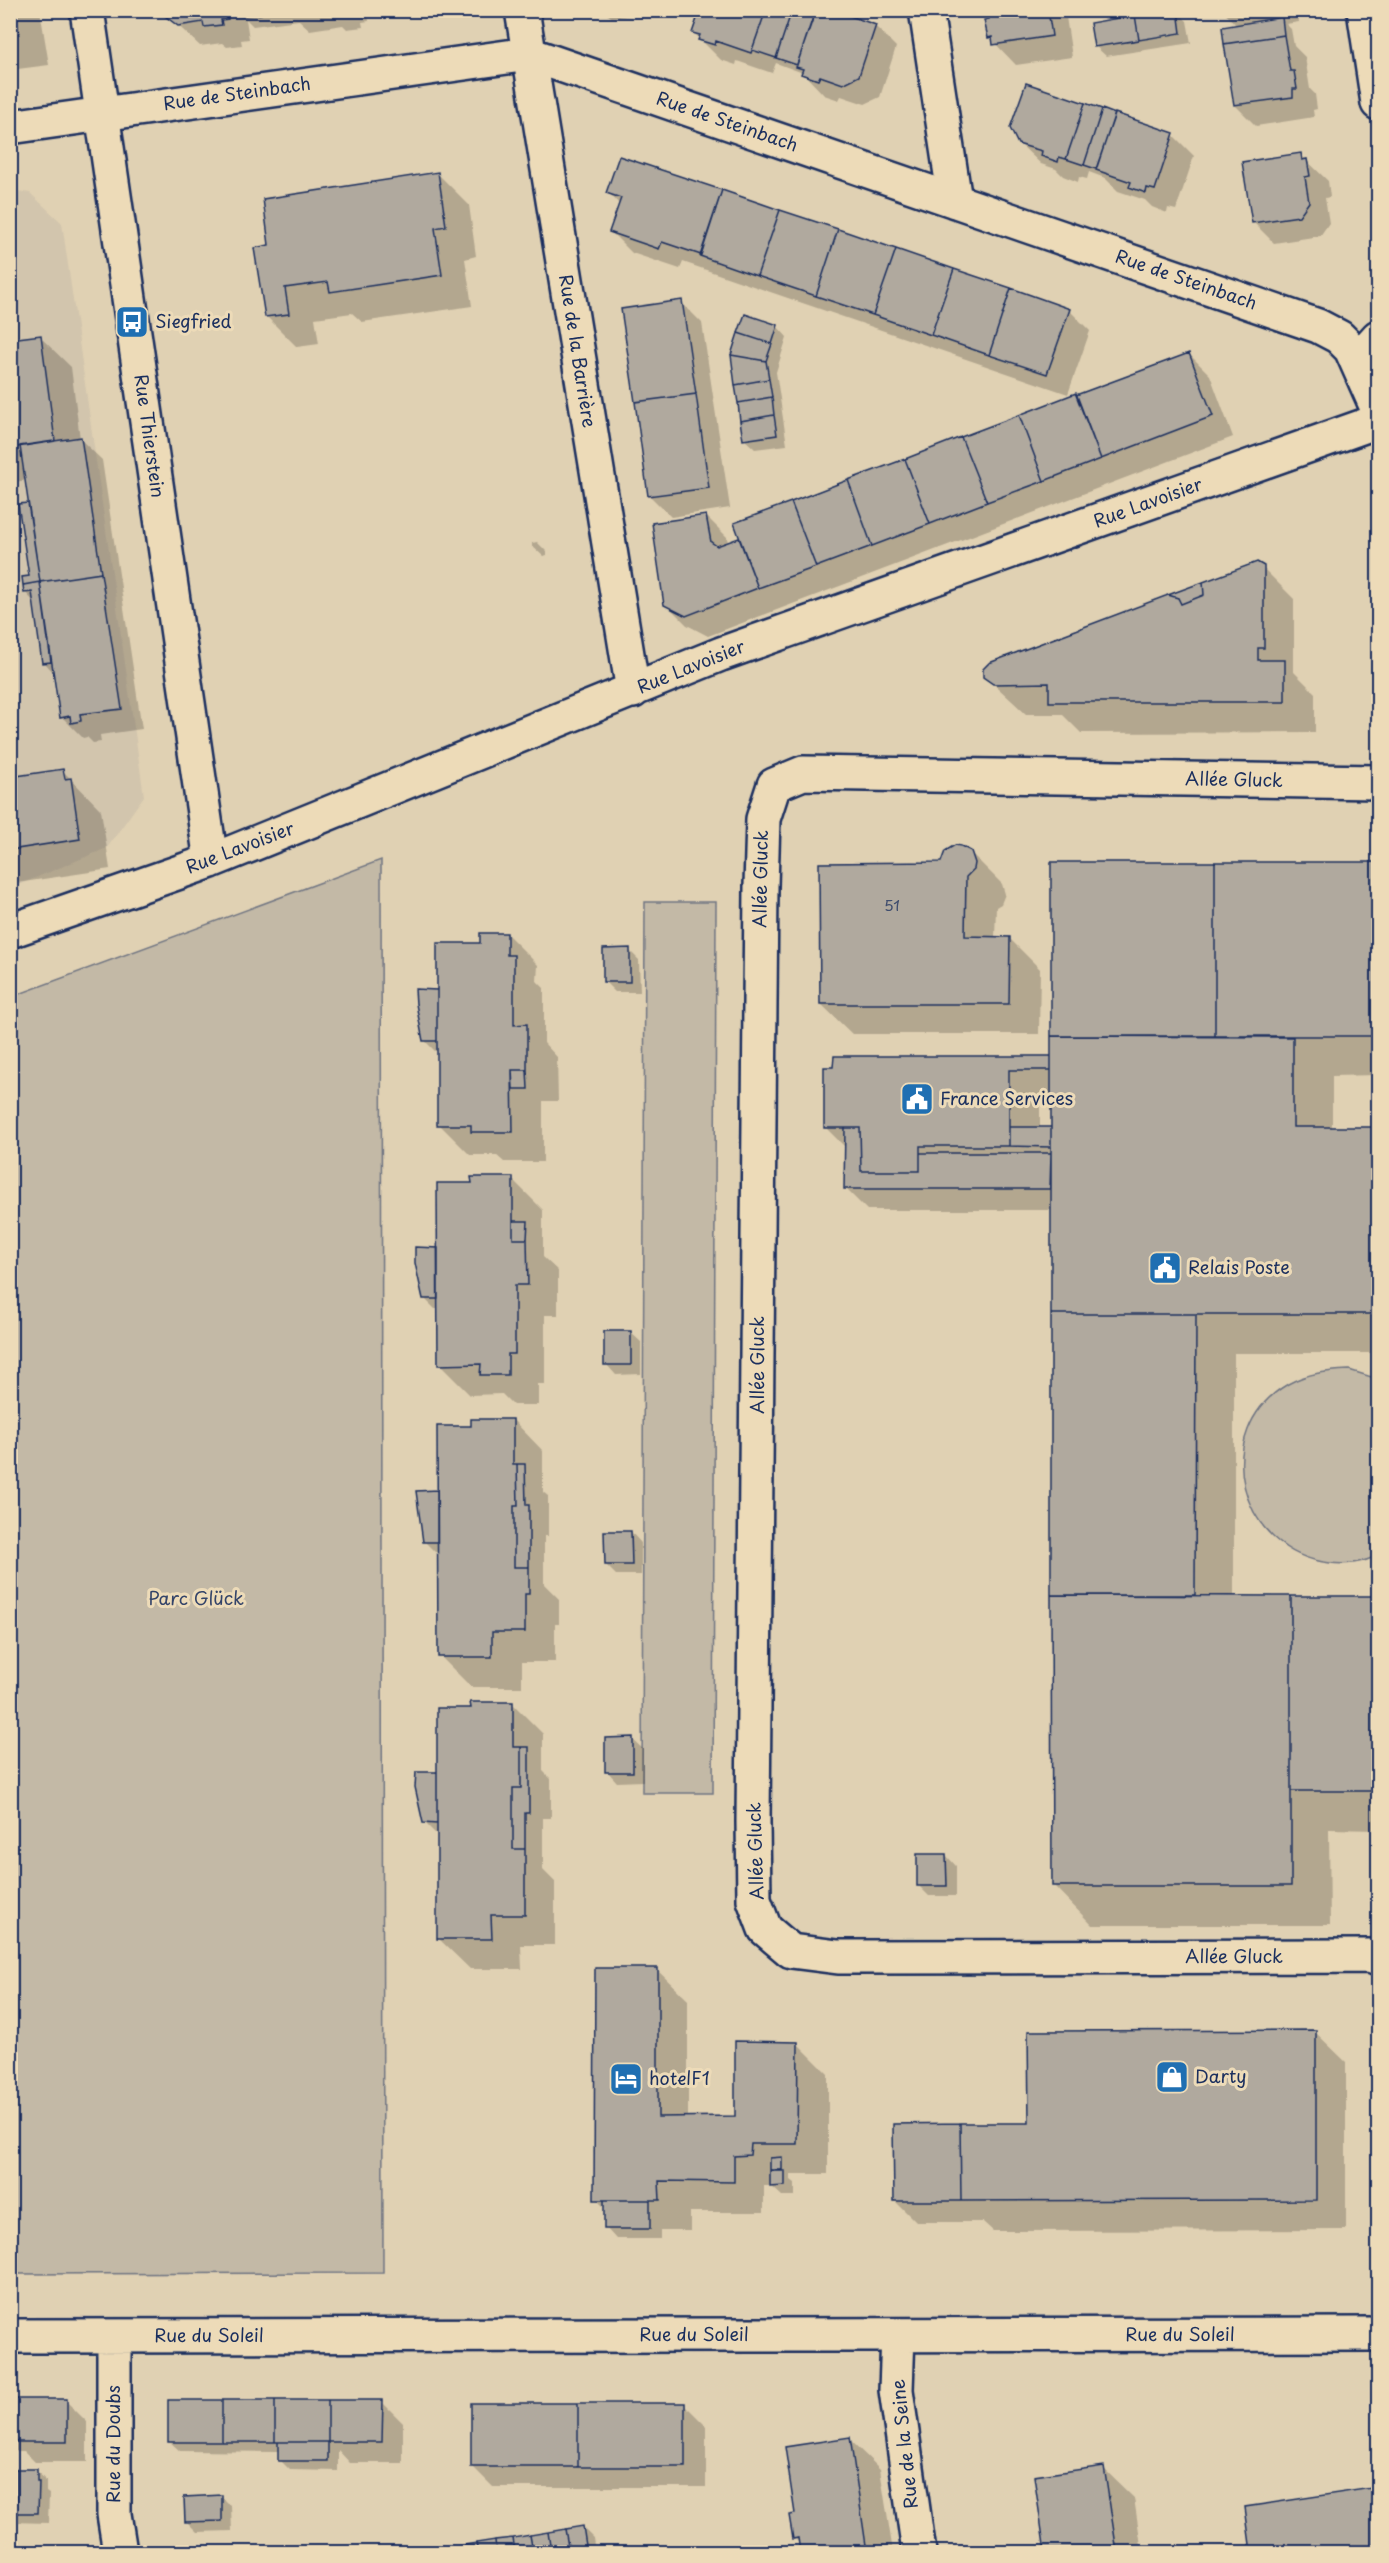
<svg xmlns="http://www.w3.org/2000/svg" width="1389" height="2563" font-family="'Playpen Sans',sans-serif">
	<rect width="100%" height="100%" fill="#e0d1b3"/>
	<filter id="ink" filterUnits="userSpaceOnUse"><feTurbulence type="fractalNoise" baseFrequency=".0167" numOctaves="2"/><feDisplacementMap in="SourceGraphic" scale="12" xChannelSelector="R" yChannelSelector="G"/><feConvolveMatrix kernelMatrix="1 2 1 2 8 2 1 2 1" color-interpolation-filters="sRGB"/></filter>
	<g filter="url(#ink)">
		<!-- built -->
		<path fill="#d2c5ad" d="M11 190 30 193 62 223 144 796 107 848 11 888Z"/>
		<!-- green -->
		<path fill="#c3b9a6" stroke="#6f7482" stroke-width="1.5" d="M381 860 383 2273 11 2274V997Z
			M645 902H716L713 1793H642Z
			M1349 1370 1378 1379V1555C1364 1563 1345 1565 1330 1563 1238 1553 1208 1430 1288 1384 1308 1373 1327 1371 1349 1370Z"/>
		<!-- shadow -->
		<path fill="#0003" fill-rule="evenodd" d="M10 10H40L49 65 10 70Z
			M166 10H367L369 21 362 22 363 27 347 29 343 25 310 30 299 20 253 26 246 19 249 39 241 40 242 45 227 47 222 43 200 46 167 15Z
			M415 10H441L442 15 427 17Z
			M602 10H660V11L612 18Z
			M702 10H810L875 26 896 47 880 97 865 104 841 96 839 100 824 95 803 73 776 63 772 73 737 61 736 65 721 60 694 33Z
			M989 10H1065L1072 57 1016 65 989 37Z
			M1222 10H1302L1303 14H1298L1299 22 1286 24 1291 29 1294 46 1305 57 1310 89 1315 94 1317 109 1313 110 1314 117 1256 126 1235 105 1237 26Z
			M1177 11 1187 21 1191 43 1106 56 1095 46Z
			M1173 135 1194 156 1176 210 1168 208 1167 213 1152 207 1145 200 1118 191 1105 178 1089 172 1087 179 1079 177 1078 182 1063 176 1056 169 1041 164 1019 143Z
			M1300 154 1328 181 1330 197 1325 198 1329 223 1320 236 1274 243 1253 222Z
			M438 174 469 205 476 256 465 259 472 306 362 322 352 313 315 318 319 344 297 347 266 316 271 247Z
			M608 192 1069 310 1090 331 1068 394 683 262 680 269 632 253 611 232 620 205Z
			M681 302 702 323 730 508 671 517 650 496Z
			M777 326 787 337 776 372 787 445 755 449 744 439 732 355Z
			M40 337 71 367 80 439 102 460 142 729 100 735 101 742 93 743 87 737 83 738 62 717 54 673 44 662 34 602 25 592 30 577 28 505 30 507 26 480 10 483V341Z
			M1189 354 1210 375 1233 437 708 636 687 625 666 604 706 516 727 537 728 544Z
			M537 542 547 552V555L543 556 532 546V543Z
			M1263 568 1294 599V672L1315 693V732L1081 733 1062 714H1026L985 676Z
			M63 771 101 810 110 869 10 884V779Z
			M970 852 1002 884 1005 894 1001 904 996 907 995 938H1009L1040 969 1039 1034H852L821 1004Z
			M1053 864H1378V1075L1332 1076V1128H1378V1353H1234V1597L1378 1598V1830L1329 1829 1330 1925H1092L1053 1885V1210H867L846 1189V1148L826 1128V1069L1053 1061ZM1040 1100H1053V1131L1040 1128Z
			M507 934 538 965 537 981 544 988V1043L557 1057 558 1101H543V1162H504L496 1155H470L439 1124V1051H435L424 1040 436 991 481 944Z
			M629 950 639 960 640 992H615L605 982Z
			M512 1179 543 1210V1257L558 1271V1315H545V1384H538V1405H513L502 1394 470 1395 439 1364V1309H435L425 1299 439 1249 473 1185Z
			M630 1332 641 1342V1374L616 1375 606 1364Z
			M513 1420 543 1451V1492L548 1496V1536H544V1584L559 1599V1624H555V1662H522V1687H471L440 1656 439 1552H435L425 1542 418 1492H439L472 1427Z
			M631 1532 641 1543V1575H616L606 1565Z
			M512 1703 543 1734V1771L551 1779V1818H543V1870L555 1882V1945H521L522 1969H470L439 1939V1833H435L424 1822 439 1776 472 1709Z
			M632 1739 643 1749V1781L617 1782 607 1771Z
			M946 1855 956 1866V1896H929L918 1885Z
			M657 1970 688 2000V2118H736L797 2043 828 2074V2174H791V2180L795 2183V2196H782L771 2186H764V2212H690V2230H660V2239H616L606 2228V2209L596 2199Z
			M1315 2032 1346 2062V2230L993 2231 983 2222H916L895 2201 1030 2125Z
			M10 2401H66L87 2422V2462H35L24 2451H10Z
			M382 2402 403 2423V2463H350L338 2450V2471L290 2470 280 2460V2452L180 2451 169 2441Z
			M685 2405 706 2426V2487H493L472 2466Z
			M849 2439 880 2469 893 2552H802L801 2544 794 2538 796 2515Z
			M1103 2468 1134 2498 1142 2552H1046L1035 2478Z
			M10 2470H36L46 2481V2492L49 2494 48 2523 10 2522Z
			M1378 2489V2552H1253L1246 2509Z
			M221 2496 231 2506 232 2531 197 2532 186 2521Z
			M583 2528 593 2538 595 2552H462L461 2547Z"/>
		<!-- building -->
		<path fill="#b0a99e" stroke="#1b2f5e" stroke-width="1.5" d="M10 10H15L19 34 10 36Z
			M164 10H227L228 19 221 20 222 25 204 27 203 22 178 26 165 16Z
			M240 10H261V14L241 16Z
			M700 10H766L751 53 716 41 715 45 698 40 700 35 692 33Z
			M766 10H792L776 58 752 50Z
			M792 10 815 11 797 65 776 58Z
			M833 10 876 25 859 76 843 84 820 76 818 80 801 74 803 69 796 67 816 10Z
			M988 10H1048L1052 36 993 45 992 37 988 38 984 20 989 19Z
			M1168 10H1178L1181 33 1139 40 1135 15Z
			M1135 15 1139 40 1094 47 1090 23Z
			M1282 17 1284 35 1224 44 1222 27Z
			M1284 35 1290 71H1294L1297 89H1293V97L1234 105 1224 44Z
			M1026 83 1085 103 1066 159 1059 157 1058 162 1041 156 1042 151 1018 144 1010 128Z
			M1085 103 1102 109 1084 165 1066 159Z
			M1102 109 1115 114 1096 169 1084 165Z
			M1115 113 1174 133 1155 190 1147 188 1146 193 1129 187 1131 182 1096 170Z
			M1301 153 1302 160 1307 159 1310 176 1305 177 1309 202 1299 216 1252 223 1242 162Z
			M619 156 722 190 701 255 662 242 659 249 609 232 621 198 606 193Z
			M438 172 446 226 435 228 442 275 330 292 328 282 285 288 289 314 265 317 254 248 269 245 263 199Z
			M722 190 780 210 757 276 700 256Z
			M780 210 838 229 816 296 757 276Z
			M838 229 896 249 873 315 816 296Z
			M896 249 954 269 931 335 873 315Z
			M954 269 1011 288 989 355 931 335Z
			M1011 288 1070 309 1047 374 989 355Z
			M682 300 696 394 635 402 621 309Z
			M745 314 778 325 772 344 738 333Z
			M738 333 772 344 766 361 731 355Z
			M41 335 55 441 10 448V339Z
			M1189 353 1213 416 1101 459 1076 395Z
			M731 355 766 361 769 379 735 385Z
			M769 379 772 397 738 403 735 385Z
			M1076 393 1101 459 1044 481 1019 415Z
			M696 394 709 488 648 496 635 402Z
			M772 397 774 415 740 421 738 403Z
			M774 415 777 435 743 440 740 421Z
			M1019 415 1044 481 987 502 961 437Z
			M81 437 101 573 40 582 20 446Z
			M961 437 987 502 930 524 905 459Z
			M905 459 930 524 872 546 848 480Z
			M848 480 872 546 816 567 791 502Z
			M791 502 816 567 758 588 734 523Z
			M28 503 40 582 23 585 22 577 29 576 18 504Z
			M706 515 711 542 717 546 739 538 758 588 686 616 664 605 652 523Z
			M1257 562 1264 566V648H1258V660H1285V702H1049V683L993 684 983 677V669L989 663 1168 595 1178 598 1181 604 1204 595 1203 582Z
			M101 573 122 709 80 714 81 721 71 723 70 716 60 718 40 582Z
			M40 582 51 662 42 663 32 592 24 593 23 585Z
			M1203 582 1204 595 1181 604 1178 598 1168 595Z
			M63 769 65 779 71 778 80 839 10 850V777Z
			M955 845 961 846 971 851 975 863 974 869 966 877 965 936 1010 937 1009 1004H820L819 863 941 862 945 851Z
			M1051 862H1215V1036H1051Z
			M1215 862H1378V1036H1215Z
			M480 933H507V955H514V1025L527 1024V1070H512L513 1132H471V1125H437V943H480Z
			M630 948V982H603V949Z
			M415 989 437 990V1041H423L416 1004Z
			M1051 1036 1293 1037V1127H1378V1314H1051Z
			M834 1056H1051V1070H1009V1146H920V1171H861L860 1128H824V1067H833Z
			M512 1070H527L528 1089H513Z
			M1009 1127H1051V1147L1009 1146Z
			M845 1128H860L861 1171H920V1153H1051L1050 1189H844Z
			M471 1177H513V1239H527L528 1285H515V1354H508V1375H480L481 1364 438 1365 437 1183H472Z
			M513 1221H528L527 1239H513Z
			M415 1247 438 1248V1299H423L415 1263Z
			M1051 1314H1196L1195 1595H1051Z
			M604 1331H631V1365H604Z
			M471 1419H513V1464H517L518 1506H514V1567H529V1594H525V1632H492V1657H438L437 1426H471Z
			M517 1464H525L526 1505H529V1567H514V1506H518Z
			M437 1490V1542H423L416 1491Z
			M604 1531H631L632 1565H605Z
			M1051 1595 1291 1596V1886H1052Z
			M1291 1596H1378V1791H1291Z
			M470 1702H513V1747H521V1788H513V1849H525V1915H491L492 1939H437V1708H471Z
			M633 1737V1772H605V1738Z
			M521 1747H529V1813H525V1849H513V1788H521Z
			M416 1772H437V1824L423 1823 415 1787Z
			M917 1854H946L947 1886H917Z
			M595 1968H658V2117L735 2116V2041L798 2042 797 2144H751L750 2155 734 2156V2182L659 2181 660 2200H594Z
			M1316 2030V2200L961 2201 960 2123H1029L1028 2031Z
			M960 2123 961 2201H894L893 2124Z
			M782 2157V2170H770V2158Z
			M770 2171H785V2186L770 2187Z
			M604 2200H650V2229H604Z
			M10 2399H12V2442H10Z
			M12 2399H67V2442H12Z
			M168 2400H222V2442H168Z
			M222 2400H275V2442H222Z
			M275 2400H328V2442H275Z
			M328 2400H383L382 2442H328Z
			M471 2403H578V2467H471Z
			M578 2403H685V2467H578Z
			M850 2437 867 2552H800L798 2538 793 2539 789 2515 795 2514 785 2447Z
			M278 2442H328V2461H278Z
			M1104 2466 1117 2552H1045L1034 2476Z
			M10 2468 17 2469V2513H10Z
			M17 2469H37V2482H39L38 2513H17Z
			M1378 2487V2552H1251L1245 2507Z
			M222 2495V2521L185 2522 184 2497Z
			M583 2526 587 2552H569L565 2529Z
			M565 2529 569 2552H551L548 2532Z
			M548 2532 551 2552H533L530 2535Z
			M530 2535 533 2552H515L513 2538Z
			M513 2538 515 2552H496L495 2540Z
			M495 2540 496 2552H478L476 2543Z
			M476 2543 478 2552H460L459 2546Z"/>
		<g fill="none" stroke-linecap="round" stroke-linejoin="round">
			<!-- street casing -->
			<g stroke="#1b2f5e" stroke-width="38">
				<path id="street" d="M87 10 211 861
					M522 10 633 691
					M926 10 955 201
					M1364 10 1378 103
					M10 127 529 54 1318 326 1339 337 1351 349 1378 410
					M1357 360 1378 337
					M1378 782 803 773 774 785 763 819 761 886 753 1822 754 1900 765 1929 791 1951 838 1957 1370 1956 1378 1959
					M10 931 211 861 721 654 1378 421
					M898 2335 896 2390 919 2552
					M10 2336 1378 2334
					M114 2336V2514L120 2552"/>
			</g>
			<!-- street -->
			<use href="#street" stroke="#eddbb8" stroke-width="33"/>
		</g>
	</g>
	<!-- icons -->
	<defs>
		<g id="bus-square" transform="scale(1.725)"><rect x="-9" y="-9" width="18" height="18" rx="4" fill="#1f6fb2" stroke="#eddbb8"/><path d="M-5-6H5V4H4V6H2V4H-2V6H-4V4H-5ZM-3.5-4V0h7V-4ZM-3.5 1.2v1.5H-2V1.2ZM2 1.2v1.5H3.5V1.2Z" fill="#fff"/></g>
		<g id="civic-square" transform="scale(1.725)"><rect x="-9" y="-9" width="18" height="18" rx="4" fill="#1f6fb2" stroke="#eddbb8"/><path d="M-.6-6.5H3V-4.5H.6V-3L4-1V1h2V6H-6V1h2V-1L-.6-3ZM-1.2 2.5V6h2.4V2.5Z" fill="#fff"/></g>
		<g id="shop-square" transform="scale(1.725)"><rect x="-9" y="-9" width="18" height="18" rx="4" fill="#1f6fb2" stroke="#eddbb8"/><path d="M-5-2.5h2.3a2.7 3.5 0 0 1 5.4 0H5L5.5 6h-11ZM-1.5-2.5h3a1.5 2.3 0 0 0-3 0Z" fill="#fff"/></g>
		<g id="hotel-square" transform="scale(1.725)"><rect x="-9" y="-9" width="18" height="18" rx="4" fill="#1f6fb2" stroke="#eddbb8"/><path d="M-6-4.5h1.5V1H6V5H4.5V3h-9V5H-6ZM-4 0a1.8 1.8 0 1 1 3.6 0ZM.5 0V-2.5h3Q6-2.5 6 0Z" fill="#fff"/></g>
	</defs>
	<g fill-rule="evenodd">
		<use href="#bus-square" x="132" y="322"/>
		<use href="#civic-square" x="917" y="1099"/>
		<use href="#civic-square" x="1165" y="1268"/>
		<use href="#shop-square" x="1172" y="2077"/>
		<use href="#hotel-square" x="626" y="2079"/>
	</g>
	<g text-anchor="middle" stroke-width="6" stroke-linejoin="round" paint-order="stroke">
		<!-- number labels -->
		<g font-size="15" fill="#404e6e">
			<text x="892" y="911">51</text>
		</g>
		<!-- street labels -->
		<g font-size="18" fill="#1b2f5e" stroke="#eddbb8">
			<text transform="translate(237 94) rotate(-8)" y="6">Rue de Steinbach</text>
			<text transform="translate(727 122) rotate(19)" y="6">Rue de Steinbach</text>
			<text transform="translate(1186 280) rotate(19)" y="6">Rue de Steinbach</text>
			<text transform="translate(577 351) rotate(81)" y="6">Rue de la Barrière</text>
			<text transform="translate(149 436) rotate(82)" y="6">Rue Thierstein</text>
			<text transform="translate(1148 503) rotate(-20)" y="6">Rue Lavoisier</text>
			<text transform="translate(691 667) rotate(-22)" y="6">Rue Lavoisier</text>
			<text transform="translate(1234 780) rotate(1)" y="6">Allée Gluck</text>
			<text transform="translate(240 848) rotate(-21)" y="6">Rue Lavoisier</text>
			<text transform="translate(761 879) rotate(-89)" y="6">Allée Gluck</text>
			<text transform="translate(758 1365) rotate(-90)" y="6">Allée Gluck</text>
			<text transform="translate(756 1851) rotate(-92)" y="6">Allée Gluck</text>
			<text x="1234" y="1963">Allée Gluck</text>
			<text x="694" y="2341">Rue du Soleil</text>
			<text x="1180" y="2341">Rue du Soleil</text>
			<text x="209" y="2342">Rue du Soleil</text>
			<text transform="translate(114 2444) rotate(-90)" y="6">Rue du Doubs</text>
			<text transform="translate(905 2444) rotate(-96)" y="6">Rue de la Seine</text>
		</g>
		<!-- poi labels -->
		<g font-size="18" fill="#1b2f5e" stroke="#eddbb8" text-anchor="start">
			<text x="155" y="328">Siegfried</text>
			<text x="940" y="1105">France Services</text>
			<text x="1188" y="1274">Relais Poste</text>
			<text x="1195" y="2083">Darty</text>
			<text x="649" y="2085">hotelF1</text>
		</g>
		<!-- park labels -->
		<g font-size="18" fill="#344469" stroke="#eddbb8">
			<text x="196" y="1605">Parc Glück</text>
		</g>
	</g>
	<!-- margin -->
	<rect width="1389" height="2563" fill="none" stroke="#eddbb8" stroke-width="36"/>
	<rect x="18" y="18" width="1353" height="2527" fill="none" stroke="#1b2f5e" stroke-width="2" filter="url(#ink)"/>
</svg>
